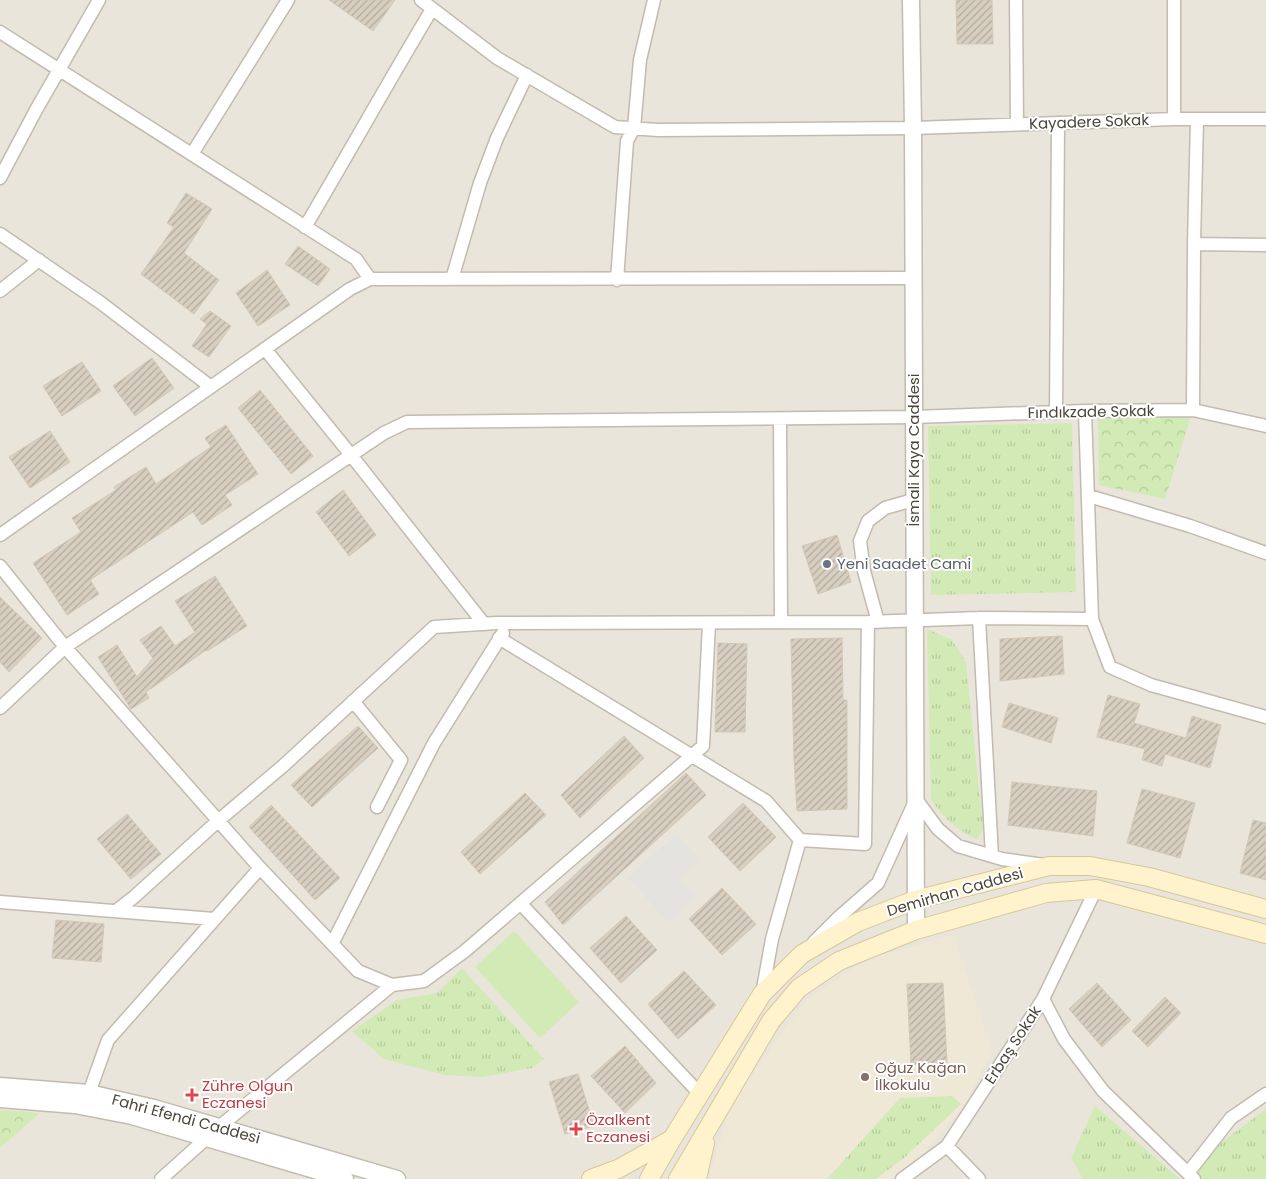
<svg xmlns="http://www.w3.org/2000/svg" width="1266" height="1179" font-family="Poppins,sans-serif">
	<defs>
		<pattern id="grass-tufts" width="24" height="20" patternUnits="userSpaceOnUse" patternTransform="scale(1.25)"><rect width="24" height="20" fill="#d2eab5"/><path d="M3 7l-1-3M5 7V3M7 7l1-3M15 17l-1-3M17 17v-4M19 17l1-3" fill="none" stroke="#b6ca9c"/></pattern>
		<pattern id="park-crowns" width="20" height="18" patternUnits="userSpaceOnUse" patternTransform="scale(1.25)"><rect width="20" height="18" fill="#d2eab5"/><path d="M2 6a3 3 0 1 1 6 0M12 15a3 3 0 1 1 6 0" fill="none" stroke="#b6ca9c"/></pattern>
		<pattern id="building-hatch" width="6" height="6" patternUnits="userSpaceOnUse" patternTransform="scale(1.25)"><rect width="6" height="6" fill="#d8cfc1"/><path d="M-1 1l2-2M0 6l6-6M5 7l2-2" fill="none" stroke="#b1aa9e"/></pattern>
	</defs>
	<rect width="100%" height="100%" fill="#f6f3ec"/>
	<!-- residential -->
	<path fill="#eae5da" d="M0 0H1266V1179H0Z"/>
	<!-- education -->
	<path fill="#efe8d6" d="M953 935 992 1051 963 1108 919 1157 890 1179H710L709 1176 732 1103 806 1000 868 959Z"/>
	<!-- grass -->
	<path fill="url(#grass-tufts)" d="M1072 423 1076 592 931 595 928 426Z
		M927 629 952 640 966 662 983 829 977 840C955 828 945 819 931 800Z
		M462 968 544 1059 532 1068 482 1077 445 1075 384 1059 352 1031 397 1000 437 993Z
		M952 1096 961 1104 905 1157 876 1179H827L900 1098Z
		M1095 1106 1180 1179H1083L1071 1158Z
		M1266 1109V1179H1188L1218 1145Z"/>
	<!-- park -->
	<path fill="url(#park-crowns)" d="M1098 413 1191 416 1165 499 1099 485Z
		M0 1110 40 1113 0 1148Z"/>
	<!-- pitch -->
	<path fill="#d2eab5" d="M514 931 579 1002 540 1038 475 967Z"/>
	<!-- parking -->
	<path fill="#e5e3e0" d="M676 834 700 858 680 879 695 896 669 922 628 878Z"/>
	<!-- building -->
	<path fill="url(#building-hatch)" stroke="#d3c7b4" d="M329 0H395L373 31Z
		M956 0H992L993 44H957Z
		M186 193 212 209 184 253 219 280 194 314 141 274 174 227 167 223Z
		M298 246 330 269 318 286 285 264Z
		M267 270 290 305 258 326 236 293Z
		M210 311 231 326 209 357 192 346 207 324 200 319Z
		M152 358 174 388 135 416 113 386Z
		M82 362 101 391 62 416 43 386Z
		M260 390 313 456 291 474 238 408Z
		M226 425 258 474 225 495 232 505 202 525 193 512 90 580 99 594 67 615 33 563 81 532 72 518 116 490 114 487 146 467 156 484 211 447 205 438Z
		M50 431 70 462 30 488 9 457Z
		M343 490 376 535 349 556 316 512Z
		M837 535 851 582 818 594 802 546Z
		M215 576 247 626 207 651 206 650 146 692 149 698 131 709 98 657 117 645 137 677 153 658 140 640 161 626 175 646 195 632 175 601Z
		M0 597 42 638 9 672 0 662Z
		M1062 636 1064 674 1000 681V639Z
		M842 638 843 700H847V809L797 811 794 759 791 639Z
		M718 643 747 644 745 732H715Z
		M1108 695 1140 704 1134 723 1186 738 1192 716 1221 725 1210 768 1165 754 1162 766 1142 760 1145 749 1097 737Z
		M1009 703 1058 718 1051 743 1002 727Z
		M358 726 378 748 312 807 291 785Z
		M624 736 644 758 580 818 561 795Z
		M686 773 706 795 563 925 545 902Z
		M1012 782 1097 791 1093 836 1008 825Z
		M1142 789 1195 803 1180 858 1127 843Z
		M525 793 546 815 480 874 461 852Z
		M743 803 776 837 740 871 708 837Z
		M271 805 340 878 315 900 249 827Z
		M127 814 161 854 131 879 97 839Z
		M1253 820 1266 823V880L1240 873Z
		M722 888 756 924 722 955 689 919Z
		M626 916 657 950 621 983 590 948Z
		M56 920 104 924 101 962 52 958Z
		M684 971 716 1005 678 1039 648 1004Z
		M943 983 947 1063 911 1065 907 984Z
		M1097 983 1131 1020 1102 1047 1069 1009Z
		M1165 997 1181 1013 1148 1047 1132 1031Z
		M625 1046 656 1083 625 1113 591 1076Z
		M578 1074 594 1126 565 1134 549 1082Z"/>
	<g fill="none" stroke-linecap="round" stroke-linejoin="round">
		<!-- minor casing -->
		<g stroke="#c2bbae" stroke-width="15">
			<path id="minor" d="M421 0 497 58 615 127 658 130 913 128 1174 119H1266
				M1016 0 1017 124
				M1174 0V119
				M0 32 356 259 370 279
				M192 154 288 0
				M0 178 36 110 99 0
				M305 227C348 154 389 81 432 9
				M0 234 101 303 211 387
				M1194 244 1266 245
				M452 279 480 183 497 138 527 75
				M617 280 627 141 634 128 640 60 654 0
				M0 291 39 260
				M265 349 351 455 484 624
				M1193 410 1194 244 1197 119
				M1056 413 1058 123
				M780 419 781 622
				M1089 496 1190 526 1266 553
				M0 535 350 289 370 279 913 278
				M0 566 65 647 260 868 358 971 392 985 424 981 465 951 703 746 709 623
				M979 618 992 856
				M1092 619 1110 667 1151 685 1266 717
				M878 622 864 571 860 541 868 521 885 508 913 500
				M499 638 766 801 800 840 865 844 868 622
				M353 701 401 760 377 807
				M0 708 65 647 384 433 407 422 914 417 1085 411 1193 410 1266 426
				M0 902 214 919
				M521 904 700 1094
				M116 911 134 897 219 820 283 766 434 627 497 623 868 622 979 618 1092 619 1085 411
				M814 942 838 918 878 883 916 799 938 829 958 846 1002 859 1044 865
				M332 944 434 743 503 633
				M762 994 772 939 800 840
				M1043 999 1064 1039 1103 1091 1194 1179
				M89 1093 108 1040 260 868
				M947 1146 979 1179
				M1188 1173 1231 1118 1266 1094
				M161 1179 219 1127 392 985
				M902 1179 947 1146 1043 999 1096 889"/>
		</g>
		<!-- tertiary casing -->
		<g stroke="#c2bbae" stroke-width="19">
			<path id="tertiary" d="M911 0 913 128 916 930
				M0 1086 89 1093 154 1108 397 1179
				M0 1099 75 1105 132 1116 345 1179"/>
		</g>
		<!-- secondary casing -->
		<g stroke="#d6c79b" stroke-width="20">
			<path id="secondary" d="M591 1179 618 1169 672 1139
				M649 1179 672 1139 762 994 802 954 858 922 915 900 1049 866H1090L1149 877 1266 909
				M678 1179 771 1021 799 988 839 961 916 930 1046 893 1096 889 1266 934
				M697 1179 705 1143"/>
		</g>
		<!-- minor -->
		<use href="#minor" stroke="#fff" stroke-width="12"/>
		<!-- tertiary -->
		<use href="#tertiary" stroke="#fff" stroke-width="16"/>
		<!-- secondary -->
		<use href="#secondary" stroke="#fff3cd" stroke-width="18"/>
	</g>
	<!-- markers -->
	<circle fill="#6b7280" stroke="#fff" stroke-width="2" cx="827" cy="564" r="5"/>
	<circle fill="#8d6e63" stroke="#fff" stroke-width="2" cx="865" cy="1077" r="5"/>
	<g fill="#e0444e" stroke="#fff" stroke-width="2">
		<path d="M189.5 1087.5h5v5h5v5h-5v5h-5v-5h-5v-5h5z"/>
		<path d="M573.5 1121.5h5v5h5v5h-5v5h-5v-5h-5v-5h5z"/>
	</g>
	<g text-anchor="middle" stroke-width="4" stroke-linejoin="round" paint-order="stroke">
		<!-- street labels -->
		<g font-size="15" fill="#4b4439" stroke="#fff">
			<text transform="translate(1089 122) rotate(-2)" y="5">Kayadere Sokak</text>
			<text transform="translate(1091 412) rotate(-1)" y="5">Fındıkzade Sokak</text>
			<text transform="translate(914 450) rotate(-90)" y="5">İsmali Kaya Caddesi</text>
			<text transform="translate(955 892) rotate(-16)" y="5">Demirhan Caddesi</text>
			<text transform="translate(1013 1045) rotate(-57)" y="5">Erbaş Sokak</text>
			<text transform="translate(186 1119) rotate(15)" y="5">Fahri Efendi Caddesi</text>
		</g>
		<!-- worship labels -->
		<g font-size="15" fill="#5b616d" stroke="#fff" text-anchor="start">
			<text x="837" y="569">Yeni Saadet Cami</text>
		</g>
		<!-- education labels -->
		<g font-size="15" fill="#785e54" stroke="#fff" text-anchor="start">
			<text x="875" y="1073">Oğuz Kağan<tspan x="875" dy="17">İlkokulu</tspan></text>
		</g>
		<!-- health labels -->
		<g font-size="15" fill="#be3a42" stroke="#fff" text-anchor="start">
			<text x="202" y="1091">Zühre Olgun<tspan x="202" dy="17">Eczanesi</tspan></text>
			<text x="586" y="1125">Özalkent<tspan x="586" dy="17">Eczanesi</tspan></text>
		</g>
	</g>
</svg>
